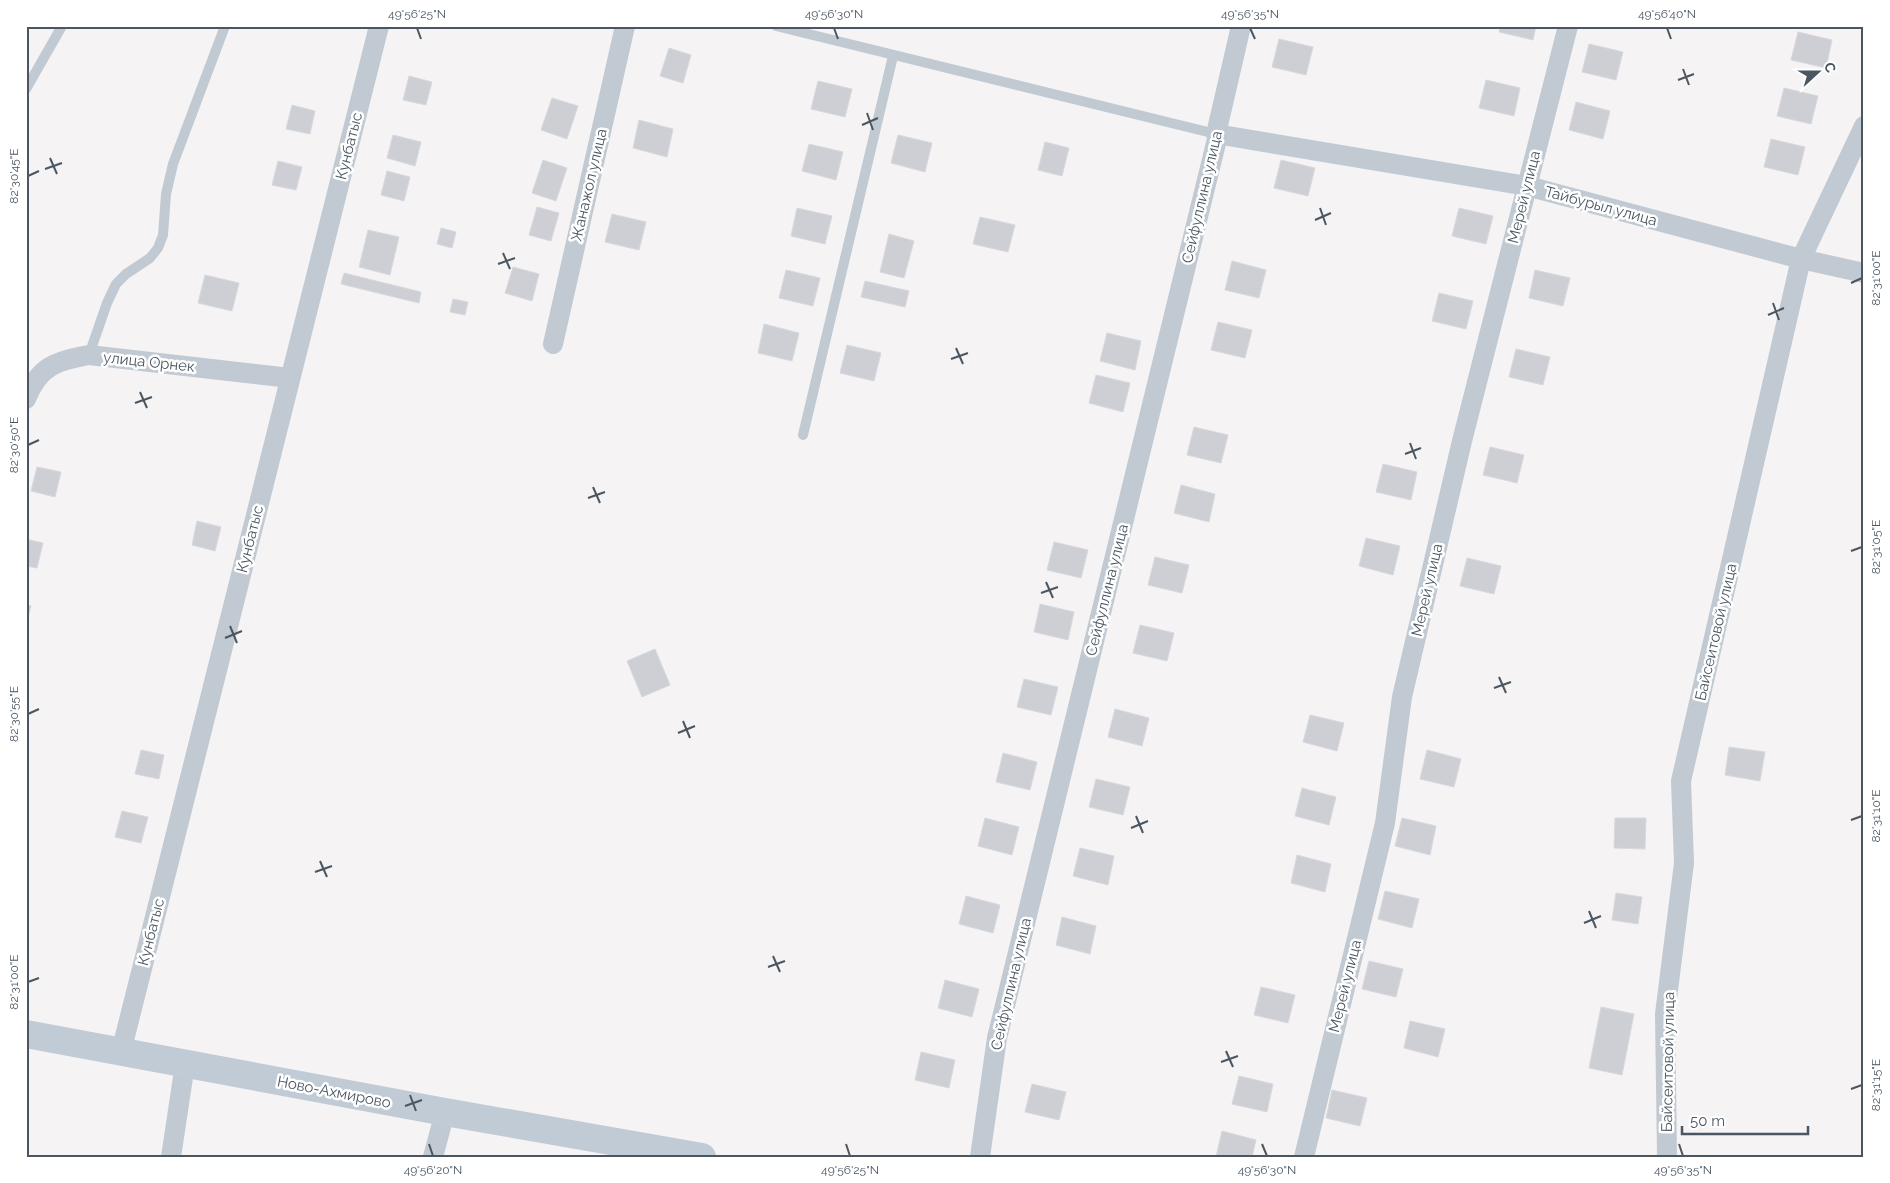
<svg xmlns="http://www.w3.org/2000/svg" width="1890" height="1183" font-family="Raleway,sans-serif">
	<rect width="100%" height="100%" fill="#f5f3f3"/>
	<!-- building -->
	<path fill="#cdcfd5" stroke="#d7d9de" d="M1500 26H1536L1533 40 1499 32Z
		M1798 32 1832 40 1826 68 1791 60Z
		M1279 39 1313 47 1306 75 1272 67Z
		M1589 44 1623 52 1616 80 1582 72Z
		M669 48 691 55 683 83 660 76Z
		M409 76 432 82 426 105 403 100Z
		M1486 80 1520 88 1514 116 1479 108Z
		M818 81 852 89 845 117 811 109Z
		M1784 88 1818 96 1811 124 1777 116Z
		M552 98 578 106 567 139 541 130Z
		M1576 102 1610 111 1603 139 1569 130Z
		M292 105 315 111 310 134 286 129Z
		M639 120 673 129 667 157 633 148Z
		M393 135 421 142 415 166 387 158Z
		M898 135 932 143 925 172 891 163Z
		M1771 139 1805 147 1798 175 1764 167Z
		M1045 142 1069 148 1062 176 1038 170Z
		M809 144 843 152 836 180 802 171Z
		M543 160 567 168 556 201 532 193Z
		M1281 160 1315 168 1308 196 1274 188Z
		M278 161 302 167 296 190 272 185Z
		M387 171 410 177 404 201 381 195Z
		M537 207 559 213 551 241 529 235Z
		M797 208 832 216 825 244 791 236Z
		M1459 208 1493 216 1486 244 1452 236Z
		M612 214 646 222 639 250 605 242Z
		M980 217 1015 225 1008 252 973 244Z
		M441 228 456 232 452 248 437 244Z
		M368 230 399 237 390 275 359 267Z
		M889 234 914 241 904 278 880 272Z
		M1232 261 1266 270 1259 298 1225 290Z
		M513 267 539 274 532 301 505 293Z
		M786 270 820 278 813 306 779 298Z
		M1535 270 1570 278 1563 306 1529 298Z
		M344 273 421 292 419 303 341 284Z
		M205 275 239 283 232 311 198 303Z
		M865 281 909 291 905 307 861 297Z
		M1439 293 1473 301 1466 329 1432 321Z
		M453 299 468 302 465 315 450 312Z
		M1218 322 1252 330 1245 358 1211 350Z
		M764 324 799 333 792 361 758 353Z
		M1107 333 1141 341 1135 370 1100 361Z
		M847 345 881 353 874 381 840 373Z
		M1516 349 1550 357 1543 385 1509 377Z
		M1096 375 1130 383 1123 412 1089 403Z
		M1194 427 1228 435 1221 463 1187 455Z
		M1490 447 1524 455 1517 483 1483 475Z
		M1383 464 1417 472 1411 500 1376 492Z
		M37 467 61 472 55 497 31 491Z
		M1181 485 1215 494 1209 522 1174 513Z
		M197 521 221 527 215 551 192 545Z
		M1366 538 1400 546 1393 575 1359 566Z
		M26 539 43 543 37 568 26 566Z
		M1054 542 1088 550 1081 578 1047 570Z
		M1155 557 1189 565 1182 593 1148 585Z
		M1467 558 1501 566 1494 594 1460 586Z
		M1040 604 1074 612 1068 640 1034 632Z
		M26 605 31 606 26 625Z
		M1140 625 1174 633 1167 661 1133 653Z
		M655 649 670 685 642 697 627 661Z
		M1024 679 1058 687 1051 715 1017 707Z
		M1115 709 1149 718 1142 746 1108 737Z
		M1310 715 1344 723 1337 751 1303 742Z
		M1729 747 1765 752 1760 781 1725 775Z
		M141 750 164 755 159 779 135 774Z
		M1427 750 1461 759 1454 787 1420 779Z
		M1003 753 1037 762 1030 790 996 782Z
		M1096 779 1130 787 1123 815 1089 807Z
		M1302 788 1336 797 1329 825 1295 816Z
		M122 811 148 817 141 843 115 837Z
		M985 818 1019 827 1012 855 978 846Z
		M1402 818 1436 826 1430 855 1395 846Z
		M1615 818H1646L1645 849 1614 848Z
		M1080 848 1114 856 1108 885 1073 876Z
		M1297 855 1331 864 1325 892 1291 883Z
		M1385 891 1419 899 1412 928 1378 919Z
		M1616 893 1642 897 1638 924 1612 920Z
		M966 896 1000 905 993 933 959 924Z
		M1062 917 1096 926 1090 954 1056 945Z
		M1369 961 1403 969 1396 997 1362 989Z
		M945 980 979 989 972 1017 938 1008Z
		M1261 987 1295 995 1288 1023 1254 1015Z
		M1601 1007 1634 1014 1622 1075 1589 1068Z
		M1410 1021 1445 1029 1438 1057 1404 1048Z
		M921 1052 955 1060 949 1088 915 1080Z
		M1239 1076 1273 1084 1267 1112 1232 1104Z
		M1032 1084 1066 1092 1059 1120 1025 1112Z
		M1332 1090 1367 1098 1360 1126 1326 1118Z
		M1222 1131 1256 1140 1252 1157H1216Z"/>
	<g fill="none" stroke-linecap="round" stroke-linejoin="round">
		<!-- lane -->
		<path stroke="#c1cad2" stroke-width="10" d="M776 26 1216 134
			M26 89 62 26
			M89 355 107 303 116 284 126 274 150 258 158 248 163 235 166 194 173 164 225 26
			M803 435 893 56"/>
		<!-- street -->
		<path stroke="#c1cad2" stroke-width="20" d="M1216 134 1527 186 1801 259 1864 273
			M553 344 625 26
			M26 399C39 366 56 361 89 355L290 378
			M121 1052 379 26
			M171 1157 185 1064
			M433 1157 445 1112
			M980 1157 997 1038 1218 135 1216 134 1241 26
			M1304 1157 1385 823 1402 697 1462 441 1568 26
			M1667 1157 1665 1014 1684 863 1681 781 1801 259 1864 126"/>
		<!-- secondary -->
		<path stroke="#c1cbd6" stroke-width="28" d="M26 1034 445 1112 702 1157"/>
	</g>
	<!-- ticks -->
	<path fill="none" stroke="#4a5661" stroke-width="2" d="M417 28 421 39M834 28 838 39M1250 28 1255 39M1667 28 1671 39M1683 69 1689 85M1678 80 1694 74M867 113 873 130M862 125 878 118M50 158 57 174M45 169 62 163M28 176 39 171M1320 208 1326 225M1315 220 1331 213M503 253 510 269M498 264 515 258M1851 283 1862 278M1773 303 1779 320M1768 315 1784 308M956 348 963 364M951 359 968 353M140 392 147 408M135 403 152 397M1410 443 1416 459M28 445 39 440M1405 454 1421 448M593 487 600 503M588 498 605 492M1851 551 1862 547M1046 582 1053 598M1041 593 1058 587M230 626 237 643M225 638 242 631M1499 677 1506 693M1494 688 1511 682M28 714 39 709M683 721 690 738M678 733 695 726M1136 816 1143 833M1851 820 1862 816M1131 828 1148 821M320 861 327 877M315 872 332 866M1589 911 1596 928M1584 923 1601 916M773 956 780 972M768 967 785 961M28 982 39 978M1226 1051 1233 1067M1221 1062 1238 1056M1851 1089 1862 1085M410 1095 416 1111M405 1106 422 1100M429 1144 433 1156M846 1144 850 1156M1262 1144 1267 1156M1679 1144 1683 1156"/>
	<g text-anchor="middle" stroke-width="5" stroke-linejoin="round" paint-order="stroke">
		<!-- street labels -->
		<g font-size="15" fill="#4a5661" stroke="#fff">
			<text transform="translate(349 146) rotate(-76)" y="5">Кунбатыс</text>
			<text transform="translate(589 185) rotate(-77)" y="5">Жанажол улица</text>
			<text transform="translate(1202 197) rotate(-77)" y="5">Сейфуллина улица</text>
			<text transform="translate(1524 197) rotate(-76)" y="5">Мерей улица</text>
			<text transform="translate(1601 206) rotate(15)" y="5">Тайбурыл улица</text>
			<text transform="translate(149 362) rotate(6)" y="5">улица Орнек</text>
			<text transform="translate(250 539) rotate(-76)" y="5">Кунбатыс</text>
			<text transform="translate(1107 590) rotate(-76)" y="5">Сейфуллина улица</text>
			<text transform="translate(1427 590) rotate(-77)" y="5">Мерей улица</text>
			<text transform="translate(1716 632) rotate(-77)" y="5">Байсеитовой улица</text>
			<text transform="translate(151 932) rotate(-76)" y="5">Кунбатыс</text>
			<text transform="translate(1011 984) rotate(-77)" y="5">Сейфуллина улица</text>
			<text transform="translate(1345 986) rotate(-76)" y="5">Мерей улица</text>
			<text transform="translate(1668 1062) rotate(-89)" y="5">Байсеитовой улица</text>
			<text transform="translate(334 1092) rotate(11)" y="5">Ново-Ахмирово</text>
		</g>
	</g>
	<!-- border -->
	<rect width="1890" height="1183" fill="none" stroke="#ffffff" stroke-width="55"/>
	<!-- north arrow -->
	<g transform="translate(1818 72) rotate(69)" stroke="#ffffff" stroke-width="4" paint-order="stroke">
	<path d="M0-4L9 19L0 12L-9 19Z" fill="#4a5661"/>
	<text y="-8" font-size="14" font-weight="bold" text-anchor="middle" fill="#4a5661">С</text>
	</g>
	<!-- scale -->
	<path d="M1682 1126v8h126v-8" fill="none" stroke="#4a5661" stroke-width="2.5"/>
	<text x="1690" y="1126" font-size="15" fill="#4a5661" stroke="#ffffff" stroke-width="4" paint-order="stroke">50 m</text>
	<rect x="28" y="28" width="1834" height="1128" fill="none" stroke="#4a5661" stroke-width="2"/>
	<g font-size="12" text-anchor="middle" fill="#4a5661">
		<text x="417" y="18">49°56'25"N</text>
		<text x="834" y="18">49°56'30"N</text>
		<text x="1250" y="18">49°56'35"N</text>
		<text x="1667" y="18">49°56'40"N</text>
		<text transform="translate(14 176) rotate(-90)" y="4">82°30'45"E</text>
		<text transform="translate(1876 278) rotate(-90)" y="4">82°31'00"E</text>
		<text transform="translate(14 445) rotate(-90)" y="4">82°30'50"E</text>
		<text transform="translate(1876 547) rotate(-90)" y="4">82°31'05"E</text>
		<text transform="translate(14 714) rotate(-90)" y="4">82°30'55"E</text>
		<text transform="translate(1876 816) rotate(-90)" y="4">82°31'10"E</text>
		<text transform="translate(14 982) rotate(-90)" y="4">82°31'00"E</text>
		<text transform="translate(1876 1085) rotate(-90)" y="4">82°31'15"E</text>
		<text x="433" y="1174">49°56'20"N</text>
		<text x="850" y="1174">49°56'25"N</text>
		<text x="1267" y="1174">49°56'30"N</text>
		<text x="1683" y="1174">49°56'35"N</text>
	</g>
</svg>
